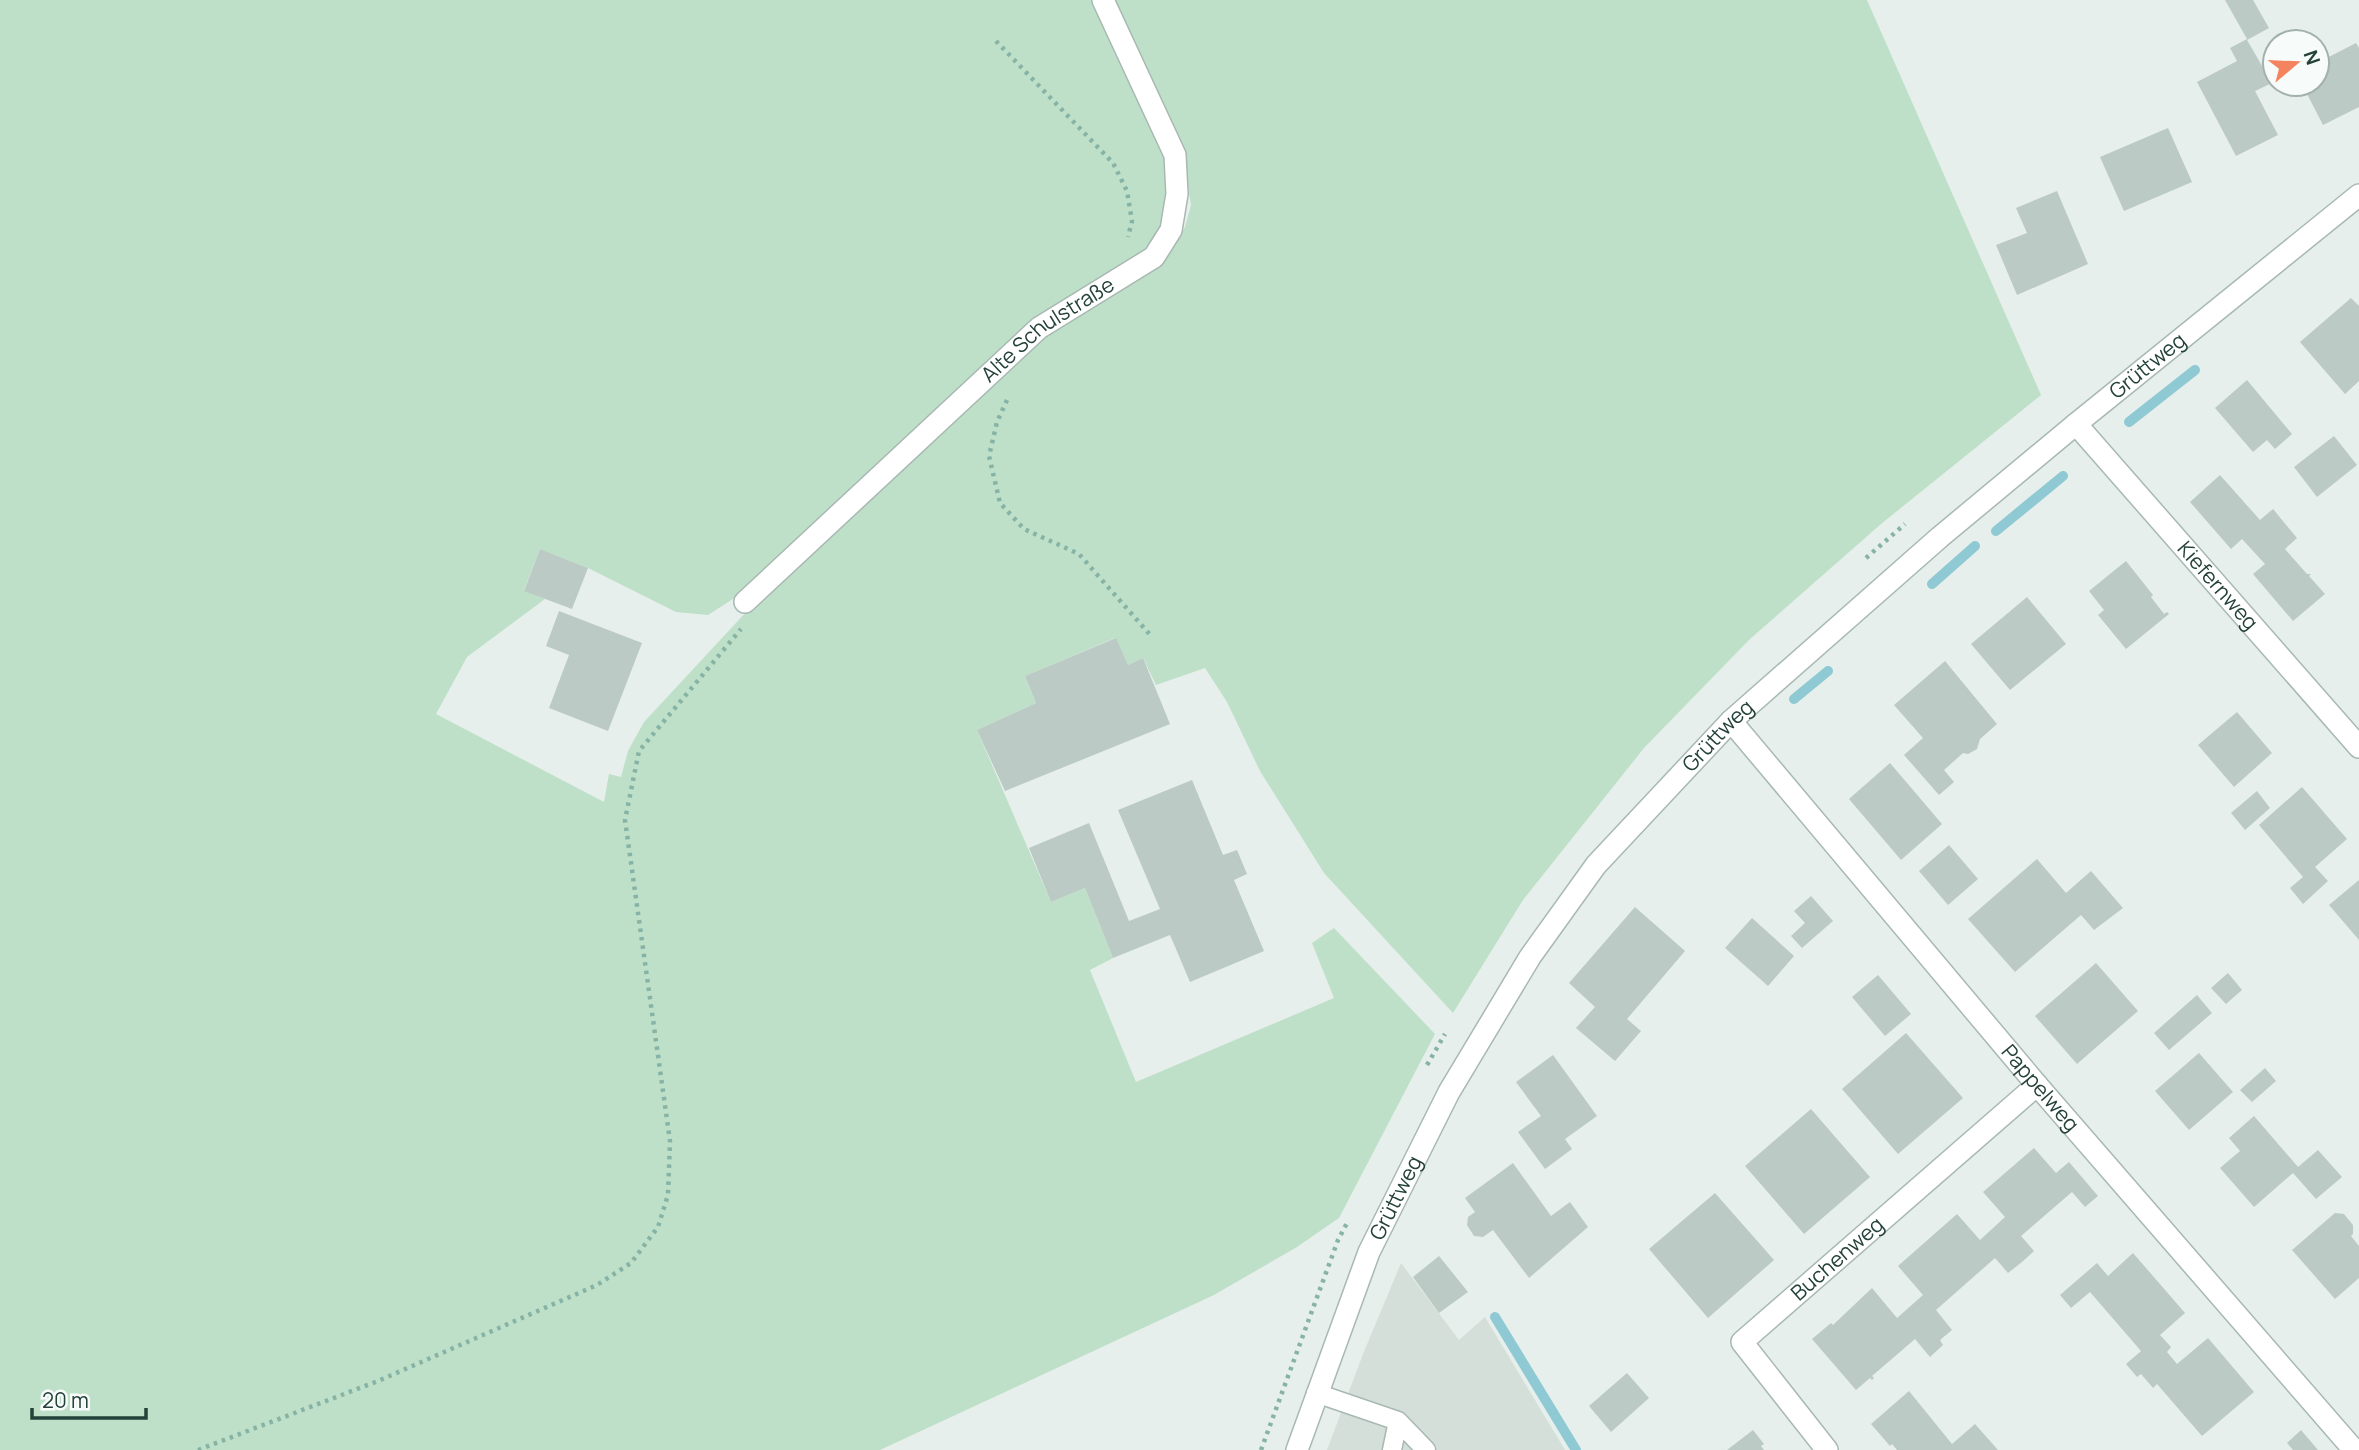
<svg xmlns="http://www.w3.org/2000/svg" width="2359" height="1450" font-family="Manrope,sans-serif">
	<rect width="100%" height="100%" fill="#e6efeb"/>
	<!-- built -->
	<path fill="#d4dfda" d="M1401 1263 1459 1340 1485 1317 1565 1450H1327L1363 1354Z"/>
	<!-- green -->
	<path fill="#bfe0c8" d="M0 0H1092L1167 165 1169 202 1159 234 1138 256 1038 316 736 597 708 615 676 612 588 568 540 549 524 590 545 599 467 657 436 714 604 802 609 774 621 777 628 751 644 722 748 610 1047 332 1155 269 1173 246 1185 227 1191 205 1183 157 1112 0H1867L2041 395 1881 524 1750 639 1644 748 1523 900 1453 1013 1324 873 1260 771 1227 702 1205 668 1156 685 1143 658 1128 665 1115 638 1025 676 1036 703 977 730 1051 902 1085 888 1113 958 1090 970 1136 1082 1334 998 1312 943 1334 928 1435 1034 1339 1218 1297 1247 1214 1295 880 1450H0Z"/>
	<g fill="none" stroke-linecap="round" stroke-linejoin="round">
		<!-- stream -->
		<path stroke="#8ec9d4" stroke-width="10" d="M2129 422 2195 370
			M1996 531 2063 476
			M1932 584 1975 546
			M1794 699 1828 671
			M1495 1317 1576 1450"/>
	</g>
	<!-- building -->
	<path fill="#bbcac4" d="M2225 0H2253L2269 28 2247 40 2272 83 2255 91 2278 135 2236 156 2197 82 2237 61 2230 48 2247 39Z
		M2356 43 2359 48V107L2323 125 2302 84H2317V63Z
		M2168 128 2192 182 2124 211 2100 157Z
		M2057 191 2088 264 2017 295 1996 245 2027 233 2016 208Z
		M2351 298 2359 306V381L2345 394 2300 342Z
		M2247 380 2292 434 2275 449 2267 440 2253 452 2215 408Z
		M2334 436 2357 465 2317 497 2294 467Z
		M2220 475 2260 520 2273 509 2297 538 2285 549 2307 574H2311L2309 576 2325 594 2293 621 2253 574 2265 564 2242 539 2231 549 2190 502Z
		M540 549 588 568 572 609 524 591Z
		M2126 561 2153 595 2151 597 2164 614 2167 612 2169 614 2126 649 2098 615 2104 610 2089 591Z
		M2027 597 2066 644 2010 690 1971 644Z
		M559 611 642 643 608 731 549 708 569 655 546 646Z
		M1116 638 1128 665 1143 658 1170 724 1005 791 977 730 1036 703 1025 676Z
		M1945 661 1997 724 1980 739 1977 749 1968 754 1963 753 1944 770 1954 782 1939 795 1904 755 1923 738 1894 705Z
		M2237 712 2272 753 2234 787 2198 745Z
		M1890 763 1942 824 1901 860 1849 799Z
		M1192 780 1223 855 1237 850 1247 874 1234 880 1264 951 1190 982 1170 935 1113 958 1085 888 1051 902 1029 848 1089 823 1129 921 1160 909 1118 810Z
		M2302 787 2347 839 2315 867 2328 881 2303 904 2290 888 2303 877 2259 825Z
		M2257 791 2270 808 2245 830 2231 813Z
		M1949 845 1978 879 1948 905 1919 871Z
		M2037 859 2066 893 2091 871 2123 908 2094 930 2081 915 2015 972 1968 919Z
		M2359 880V940L2329 905Z
		M1811 896 1833 921 1802 948 1791 936 1805 923 1794 911Z
		M1635 907 1685 951 1627 1019 1641 1031 1615 1061 1576 1028 1595 1007 1569 983Z
		M1752 918 1794 956 1768 986 1725 948Z
		M2096 963 2138 1011 2077 1064 2035 1016Z
		M2228 973 2242 990 2226 1004 2211 988Z
		M1878 975 1911 1014 1885 1036 1852 997Z
		M2197 995 2212 1013 2169 1050 2154 1033Z
		M1906 1033 1963 1098 1898 1154 1842 1089Z
		M2199 1053 2233 1092 2189 1130 2155 1091Z
		M1553 1055 1597 1116 1565 1139 1572 1149 1545 1169 1518 1132 1541 1116 1516 1082Z
		M2265 1068 2276 1081 2252 1102 2240 1090Z
		M1811 1109 1870 1177 1804 1234 1745 1166Z
		M2254 1116 2298 1167 2318 1150 2342 1177 2316 1199 2293 1173 2254 1207 2220 1168 2240 1151 2229 1138Z
		M2034 1148 2056 1173 2069 1162 2098 1196 2085 1207 2072 1192 2021 1236 2034 1251 2022 1262 2008 1273 1995 1258 1936 1310 1952 1330 1940 1340 1943 1345 1930 1357 1915 1339 1872 1376 1874 1378 1872 1380 1870 1378 1856 1390 1812 1339 1831 1323 1833 1325 1872 1288 1897 1318 1923 1295 1898 1266 1957 1214 1980 1240 2005 1217 1983 1192Z
		M1513 1163 1551 1216 1570 1202 1588 1227 1529 1278 1493 1230 1483 1237 1474 1236 1467 1225 1468 1217 1475 1212 1465 1198Z
		M1715 1193 1774 1260 1708 1318 1649 1249Z
		M2335 1213 2344 1214 2353 1225V1234L2351 1236 2359 1246V1278L2335 1299 2292 1250Z
		M2133 1253 2185 1313 2160 1335 2171 1347 2167 1352 2177 1364 2208 1338 2254 1392 2202 1436 2157 1384 2153 1388 2141 1374 2137 1377 2126 1364 2141 1351 2090 1292 2071 1308 2060 1295 2097 1263 2108 1276Z
		M1439 1256 1468 1292 1439 1313 1413 1277Z
		M1627 1373 1649 1398 1611 1432 1589 1406Z
		M1909 1391 1952 1444 1975 1424 1998 1450H1897L1892 1444 1890 1446 1871 1424Z
		M1753 1430 1764 1444 1761 1446 1764 1450H1727Z
		M2301 1430 2318 1450H2293L2287 1443Z"/>
	<g fill="none" stroke-linecap="round" stroke-linejoin="round">
		<!-- service casing -->
		<g stroke="#a8b8b2" stroke-width="21">
			<path id="service" d="M1316 1393 1398 1421 1426 1450
				M1392 1450 1398 1421"/>
		</g>
		<!-- minor casing -->
		<g stroke="#a8b8b2" stroke-width="24">
			<g id="minor">
				<path id="s1" d="M2076 424 2359 747"/>
				<path id="s2" d="M745 602 1039 328 1154 257 1171 230 1177 194 1175 155 1103 0"/>
				<path id="s3" d="M1731 721 2037 1085 2354 1450"/>
				<path id="s4" d="M1297 1450 1369 1252 1449 1092 1530 957 1596 865 1731 721 1940 537 2076 424 2359 195"/>
				<path id="s5" d="M1827 1450 1742 1342 2037 1085"/>
			</g>
		</g>
		<!-- path -->
		<path stroke="#86b3a5" stroke-width="4.5" stroke-dasharray="3.5 5" stroke-linecap="butt" d="M996 41 1113 163 1127 191 1132 221 1128 237
			M1007 400 997 422 989 456 1000 503 1024 529 1079 554 1152 637
			M1866 558 1905 524
			M1427 1065 1445 1034
			M198 1450 378 1381 597 1285 631 1263 658 1227 668 1195 670 1141 625 820 639 751 741 629
			M1261 1450 1338 1240 1347 1223"/>
		<!-- service -->
		<use href="#service" stroke="#fff" stroke-width="18"/>
		<!-- minor -->
		<use href="#minor" stroke="#fff" stroke-width="21"/>
	</g>
	<g text-anchor="middle" stroke-width="5" stroke-linejoin="round" paint-order="stroke">
		<!-- street labels -->
		<g font-size="21" fill="#24423a" stroke="#f7fbf9">
			<text dy="7" stroke="none"><textPath href="#s2" startOffset="408">Alte Schulstraße</textPath></text>
			<text dy="7" stroke="none"><textPath href="#s4" startOffset="1405">Grüttweg</textPath></text>
			<text dy="7" stroke="none"><textPath href="#s1" startOffset="215">Kiefernweg</textPath></text>
			<text dy="7" stroke="none"><textPath href="#s4" startOffset="838">Grüttweg</textPath></text>
			<text dy="7" stroke="none"><textPath href="#s3" startOffset="480">Pappelweg</textPath></text>
			<text dy="7" stroke="none"><textPath href="#s4" startOffset="271">Grüttweg</textPath></text>
			<text dy="7" stroke="none"><textPath href="#s5" startOffset="264">Buchenweg</textPath></text>
		</g>
	</g>
	<!-- north arrow -->
	<g transform="translate(2296 63) rotate(71)"><circle r="33" fill="#f7fbf9" stroke="#a3b1ad" stroke-width="2"/>
	<path d="M0-5L12 26L0 18L-12 26Z" fill="#f4845f"/>
	<text y="-10" font-size="19" font-weight="bold" text-anchor="middle" fill="#24423a">N</text>
	</g>
	<!-- scale -->
	<path d="M32 1408v10h114v-10" fill="none" stroke="#24423a" stroke-width="3.5"/>
	<text x="42" y="1408" font-size="21" fill="#24423a" stroke="#f7fbf9" stroke-width="5" paint-order="stroke">20 m</text>
</svg>
